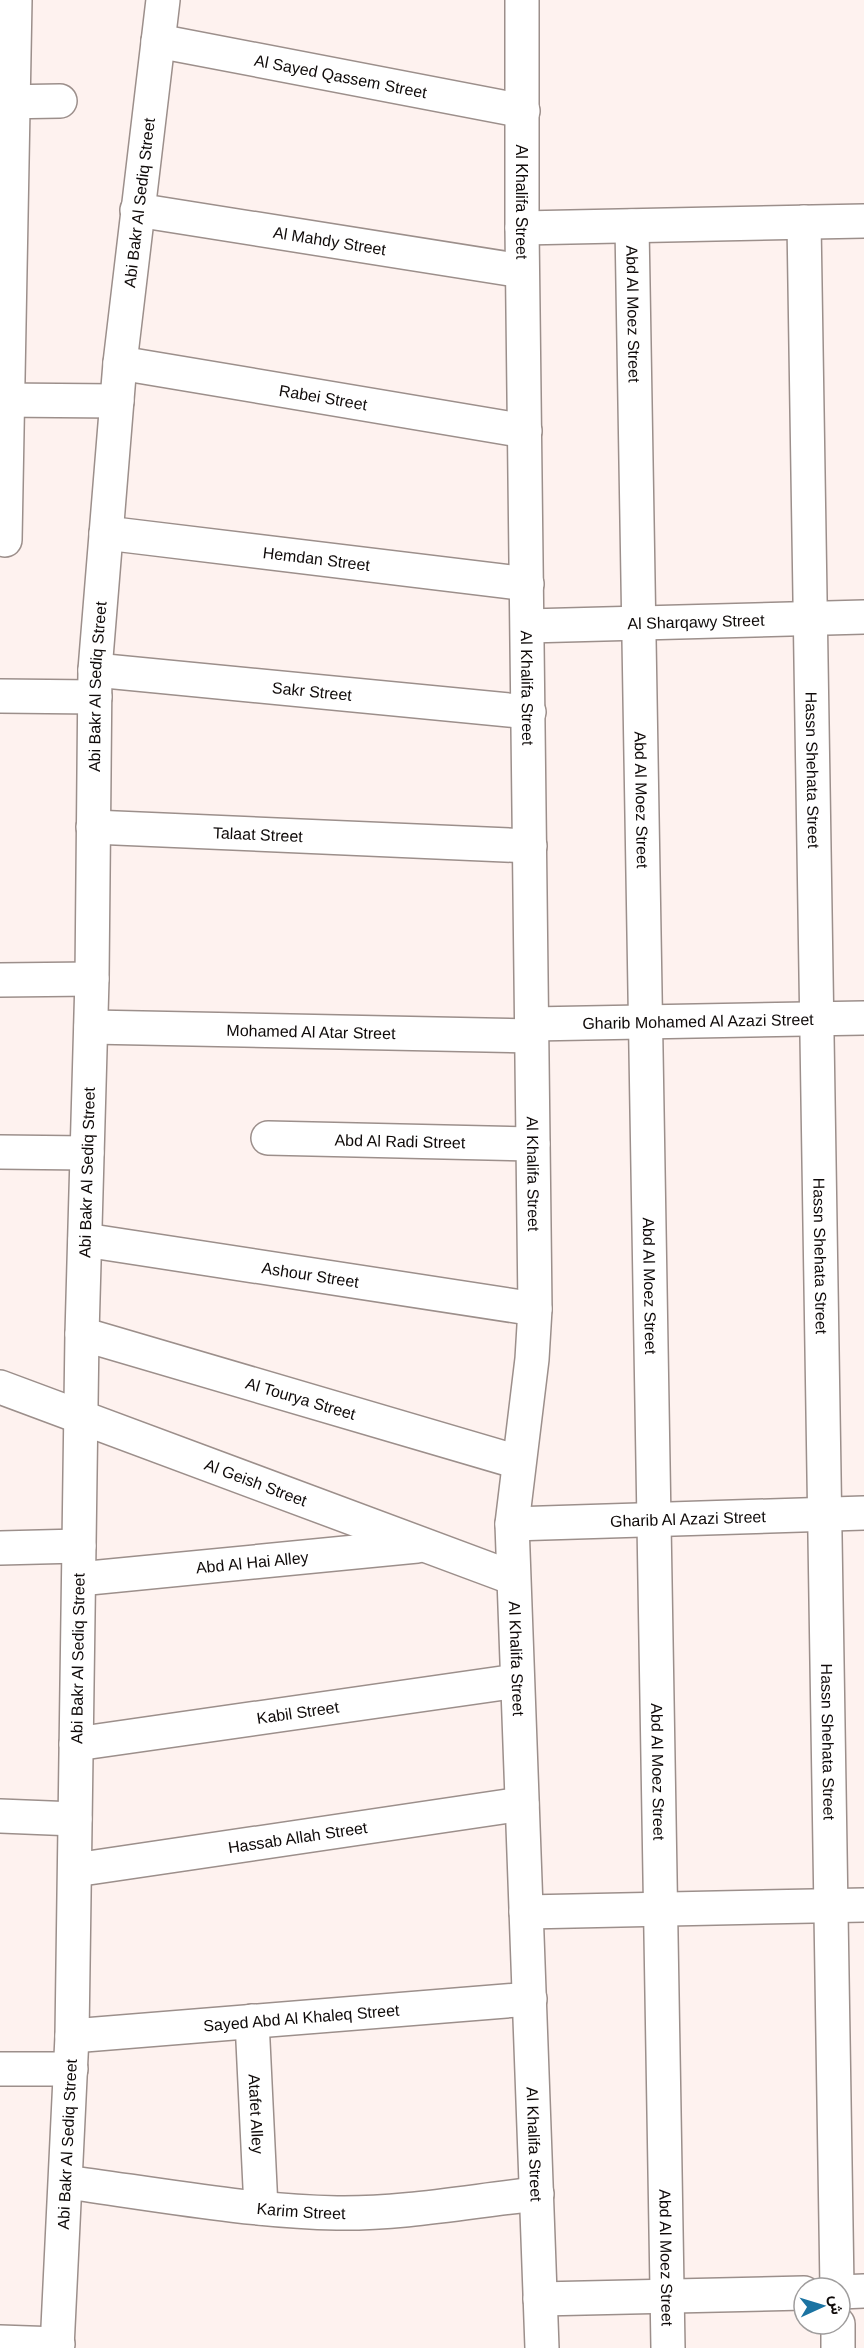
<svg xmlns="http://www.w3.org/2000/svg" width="864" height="2348" font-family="Arial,Vazirmatn,sans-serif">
	<rect width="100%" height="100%" fill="#fef2ef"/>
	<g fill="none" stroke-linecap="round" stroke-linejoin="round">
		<!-- minor casing -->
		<g stroke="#9c8f8b" stroke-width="36">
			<g id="minor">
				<path id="s1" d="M522 0V228L535 1309 532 1359 512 1524 542 2348"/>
				<path id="s2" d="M158 41 523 111"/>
				<path d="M0 102 60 101"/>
				<path id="s3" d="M137 210 522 271"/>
				<path id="s4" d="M804 222 837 2288"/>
				<path id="s5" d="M632 226 668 2348"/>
				<path d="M522 228 864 221"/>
				<path id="s6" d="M120 363 525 431"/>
				<path d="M0 400 117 401"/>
				<path id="s7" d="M106 533 527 584"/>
				<path d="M5 540 15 0"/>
				<path id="s8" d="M528 626 864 617"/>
				<path id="s9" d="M95 670 529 712"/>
				<path d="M0 696 95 697"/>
				<path id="s10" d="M93 827 530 846"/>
				<path d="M0 980 92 979"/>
				<path id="s11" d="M532 1024 864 1018"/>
				<path id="s12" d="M91 1027 532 1036"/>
				<path id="s13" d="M268 1138 533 1144"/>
				<path d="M0 1152 87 1153"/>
				<path id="s14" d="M85 1240 535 1309"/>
				<path id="s15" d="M82 1334 518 1462"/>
				<path id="s16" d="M0 1387 513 1578"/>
				<path id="s17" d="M512 1524 864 1513"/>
				<path d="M0 1548 79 1546"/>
				<path id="s18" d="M79 1579 417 1546"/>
				<path id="s19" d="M76 1744 517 1681"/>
				<path d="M0 1816 75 1819"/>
				<path id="s20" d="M75 1870 522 1804"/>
				<path d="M526 1912 864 1905"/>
				<path id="s21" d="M252 2021 261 2208"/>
				<path id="s22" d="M72 2036 530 1999"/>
				<path d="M0 2069H71"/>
				<path id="s23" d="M66 2182C155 2194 246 2211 337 2213 403 2214 471 2201 537 2194"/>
				<path d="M840 2292 864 2291"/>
				<path d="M540 2299 804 2293"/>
				<path d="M838 2324V2348"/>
				<path d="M0 2342 58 2344"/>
				<path id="s24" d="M57 2348 72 2036 82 1334 92 979 95 670 120 363 163 0"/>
			</g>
		</g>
		<!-- minor -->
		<use href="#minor" stroke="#fff" stroke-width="33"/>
	</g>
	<g text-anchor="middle" stroke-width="4.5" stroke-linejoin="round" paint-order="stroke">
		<!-- street labels -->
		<g font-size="16" fill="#0f0a09" stroke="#fff">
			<text dy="6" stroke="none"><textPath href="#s2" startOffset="186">Al Sayed Qassem Street</textPath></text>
			<text dy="6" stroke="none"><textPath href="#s24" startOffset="2148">Abi Bakr Al Sediq Street</textPath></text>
			<text dy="6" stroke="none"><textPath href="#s1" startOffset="202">Al Khalifa Street</textPath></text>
			<text dy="6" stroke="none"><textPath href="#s3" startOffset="195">Al Mahdy Street</textPath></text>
			<text dy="6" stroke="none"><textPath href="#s5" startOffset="88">Abd Al Moez Street</textPath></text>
			<text dy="6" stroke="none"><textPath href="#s6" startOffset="206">Rabei Street</textPath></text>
			<text dy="6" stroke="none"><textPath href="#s7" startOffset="212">Hemdan Street</textPath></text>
			<text dy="6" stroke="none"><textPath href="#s8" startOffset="168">Al Sharqawy Street</textPath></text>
			<text dy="6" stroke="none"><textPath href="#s24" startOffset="1662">Abi Bakr Al Sediq Street</textPath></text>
			<text dy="6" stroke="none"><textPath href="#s1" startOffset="688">Al Khalifa Street</textPath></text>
			<text dy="6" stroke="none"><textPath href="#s9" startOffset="218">Sakr Street</textPath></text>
			<text dy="6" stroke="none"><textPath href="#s4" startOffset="548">Hassn Shehata Street</textPath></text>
			<text dy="6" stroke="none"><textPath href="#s5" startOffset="574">Abd Al Moez Street</textPath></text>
			<text dy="6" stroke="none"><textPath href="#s10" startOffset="165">Talaat Street</textPath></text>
			<text dy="6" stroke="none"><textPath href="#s11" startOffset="166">Gharib Mohamed Al Azazi Street</textPath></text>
			<text dy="6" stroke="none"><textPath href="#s12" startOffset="220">Mohamed Al Atar Street</textPath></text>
			<text dy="6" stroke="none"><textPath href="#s13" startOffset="132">Abd Al Radi Street</textPath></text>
			<text dy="6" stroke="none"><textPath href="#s24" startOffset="1176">Abi Bakr Al Sediq Street</textPath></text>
			<text dy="6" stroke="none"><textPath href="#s1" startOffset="1174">Al Khalifa Street</textPath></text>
			<text dy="6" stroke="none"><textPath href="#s4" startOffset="1034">Hassn Shehata Street</textPath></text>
			<text dy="6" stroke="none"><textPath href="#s14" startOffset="228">Ashour Street</textPath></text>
			<text dy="6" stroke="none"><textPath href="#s5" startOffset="1060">Abd Al Moez Street</textPath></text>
			<text dy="6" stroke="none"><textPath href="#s15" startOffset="228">Al Tourya Street</textPath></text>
			<text dy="6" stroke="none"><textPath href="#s16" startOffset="273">Al Geish Street</textPath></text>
			<text dy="6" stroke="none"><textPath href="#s17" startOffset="176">Gharib Al Azazi Street</textPath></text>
			<text dy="6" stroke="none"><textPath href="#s18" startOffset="174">Abd Al Hai Alley</textPath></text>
			<text dy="6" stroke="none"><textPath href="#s24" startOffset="690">Abi Bakr Al Sediq Street</textPath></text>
			<text dy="6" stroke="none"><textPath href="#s1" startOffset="1660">Al Khalifa Street</textPath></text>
			<text dy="6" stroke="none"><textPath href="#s19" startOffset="224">Kabil Street</textPath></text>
			<text dy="6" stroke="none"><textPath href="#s4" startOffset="1520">Hassn Shehata Street</textPath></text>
			<text dy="6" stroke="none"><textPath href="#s5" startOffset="1546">Abd Al Moez Street</textPath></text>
			<text dy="6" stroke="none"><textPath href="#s20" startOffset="225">Hassab Allah Street</textPath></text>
			<text dy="6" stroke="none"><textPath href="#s22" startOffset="230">Sayed Abd Al Khaleq Street</textPath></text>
			<text dy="6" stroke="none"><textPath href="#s21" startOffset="93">Atafet Alley</textPath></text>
			<text dy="6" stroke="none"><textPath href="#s24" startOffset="204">Abi Bakr Al Sediq Street</textPath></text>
			<text dy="6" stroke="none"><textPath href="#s1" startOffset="2146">Al Khalifa Street</textPath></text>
			<text dy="6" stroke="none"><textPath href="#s23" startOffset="237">Karim Street</textPath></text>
			<text dy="6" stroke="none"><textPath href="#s5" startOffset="2032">Abd Al Moez Street</textPath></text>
		</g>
	</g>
	<!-- north arrow -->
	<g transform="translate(822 2306) rotate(86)"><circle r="28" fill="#ffffff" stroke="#9f9d9d" stroke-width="1.5"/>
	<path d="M0-4.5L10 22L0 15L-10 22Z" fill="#1b73a2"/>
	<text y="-9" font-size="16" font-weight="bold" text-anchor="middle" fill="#0f0a09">ش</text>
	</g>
</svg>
